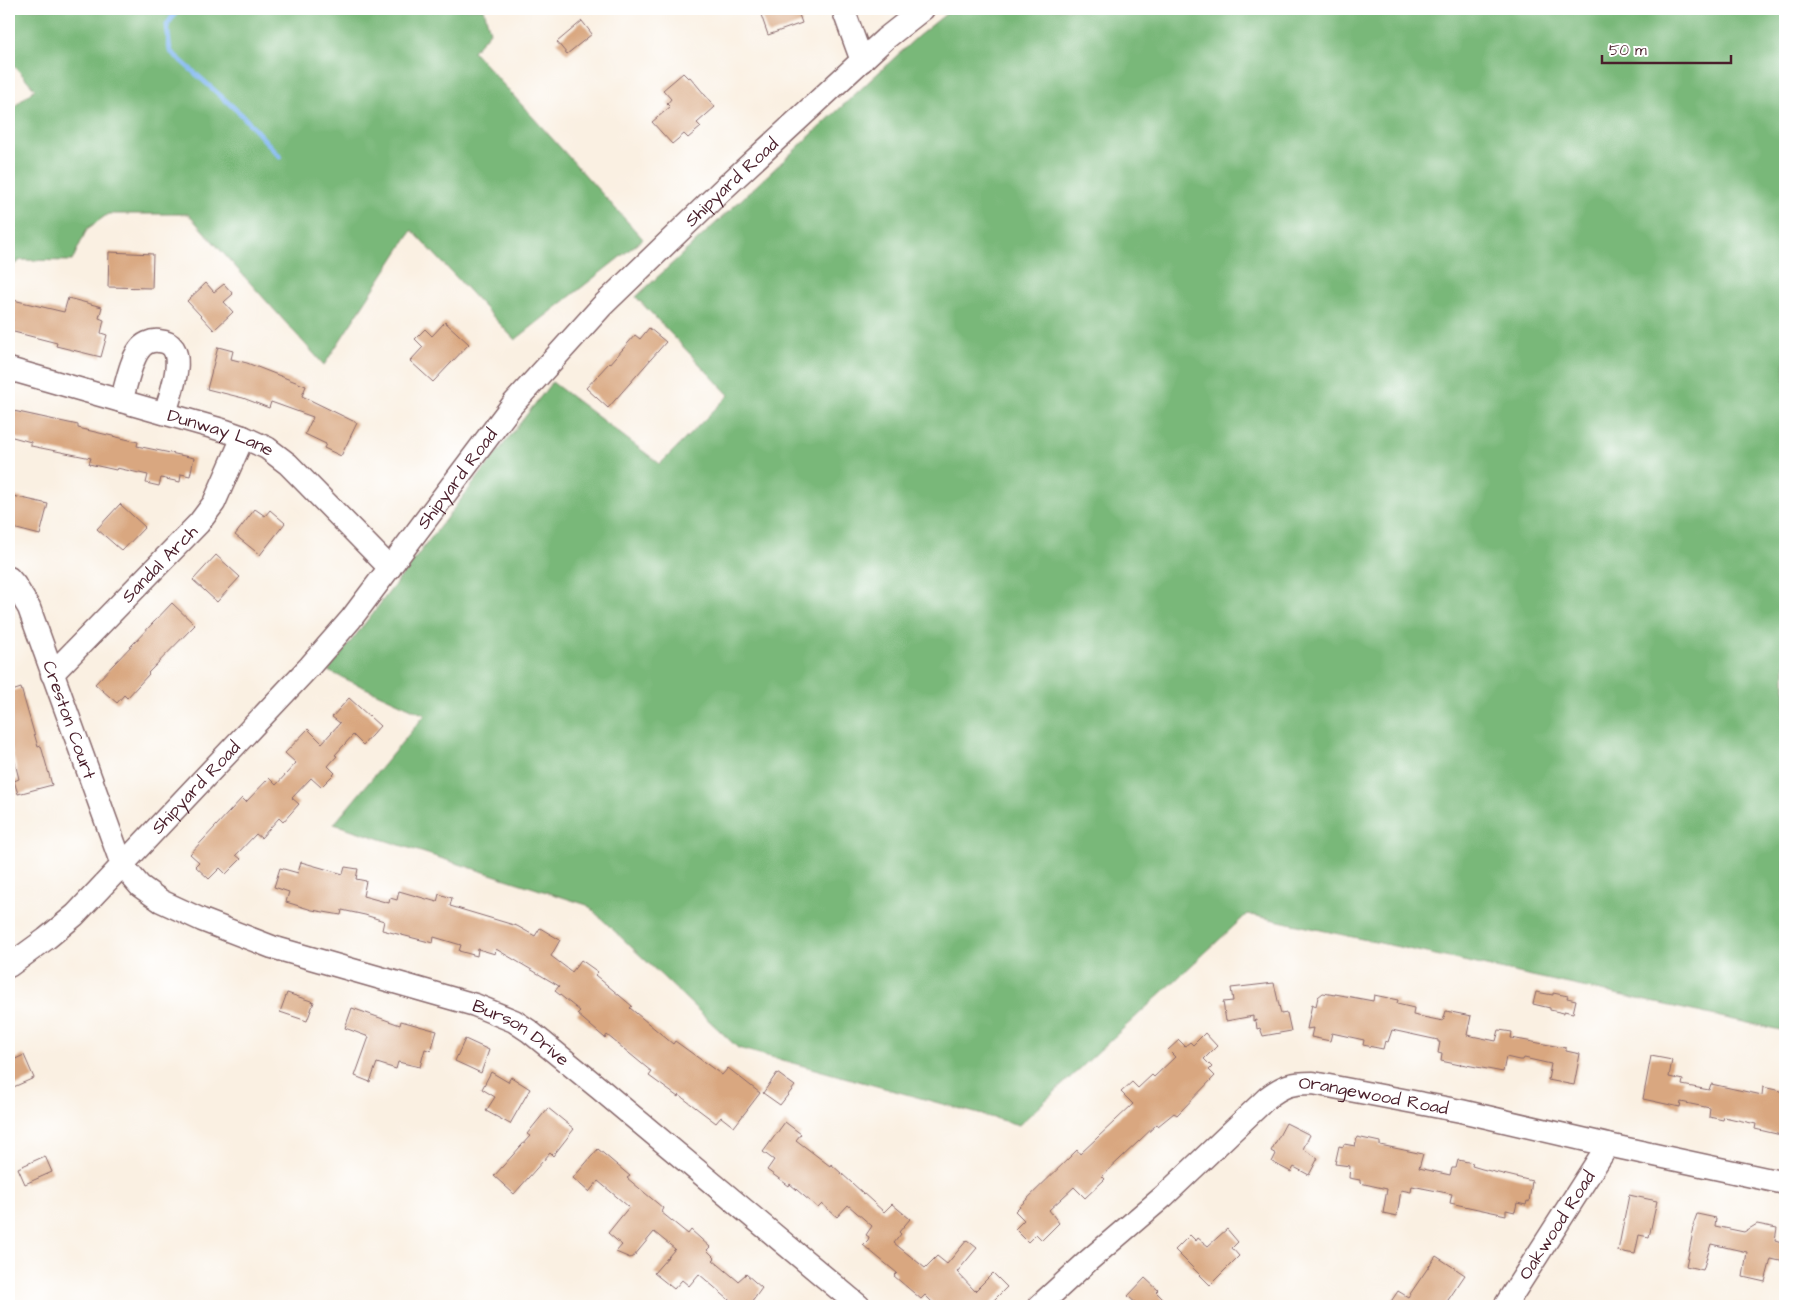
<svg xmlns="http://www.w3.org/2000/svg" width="1794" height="1315" font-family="'Architects Daughter',sans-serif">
	<rect width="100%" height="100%" fill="#fff"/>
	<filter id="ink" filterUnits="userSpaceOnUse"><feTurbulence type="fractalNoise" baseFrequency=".02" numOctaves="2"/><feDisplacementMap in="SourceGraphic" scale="10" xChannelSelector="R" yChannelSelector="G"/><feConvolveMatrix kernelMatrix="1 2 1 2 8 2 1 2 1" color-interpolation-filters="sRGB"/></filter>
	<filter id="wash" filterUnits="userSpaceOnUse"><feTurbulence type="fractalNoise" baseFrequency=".0096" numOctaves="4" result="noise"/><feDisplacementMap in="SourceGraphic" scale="20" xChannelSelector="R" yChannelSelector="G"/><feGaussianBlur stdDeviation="1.12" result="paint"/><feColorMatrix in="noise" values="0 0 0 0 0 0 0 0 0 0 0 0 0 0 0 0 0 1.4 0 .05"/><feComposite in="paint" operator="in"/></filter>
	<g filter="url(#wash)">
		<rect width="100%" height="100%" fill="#faf0e2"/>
		<!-- forest -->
		<path fill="#79b879" stroke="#626c52" d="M9 9H484L490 32 473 51 643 239 515 340 412 230 324 365 188 214H108L87 229 72 261 21 260 9 268V111L35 89 9 60Z
			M952 9H1785V1031L1247 914 1019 1125 738 1048 587 905 334 824 425 715 328 671 552 382 660 464 729 395 636 297 917 37Z"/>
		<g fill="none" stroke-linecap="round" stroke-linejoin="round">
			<!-- stream -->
			<path stroke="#85b9f3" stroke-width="5" d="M178 9 167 25 170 51 241 114 280 157"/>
		</g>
		<g id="blocks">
			<!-- building -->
			<path fill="#d9a780" d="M759 9H797L802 23 768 35Z
				M582 21 592 34 567 54 557 42Z
				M683 73 688 78 690 77 715 107 697 123 701 127 688 138 684 134 672 144 652 122 670 107 667 104 671 99 663 90Z
				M109 252 153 254 152 288 108 287Z
				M206 283 214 292 224 284 233 294 224 302 233 312 214 330 187 301Z
				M68 298 102 307 99 318 104 320 101 333 107 335 101 357 56 346 57 343 10 331 13 319 9 318V299L64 312Z
				M445 322 469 344 433 382 410 361 423 347 415 339 425 329 432 336Z
				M649 328 666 342 608 408 586 388 609 363 610 364 635 335 640 339Z
				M218 347 233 351 231 359 247 363 306 386 302 396 357 423 341 456 324 448 326 444 305 434 313 417 271 402 269 408 243 398 207 389Z
				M9 410 78 425V428L138 442 137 446 194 458 190 476 181 474 180 482 161 478 159 486 146 483 148 475 117 468 116 470 89 464 91 458 31 446V442L9 436Z
				M9 495 48 504 40 535 9 527Z
				M120 504 145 527 122 551 97 529Z
				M255 509 265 516 270 510 285 523 260 555 235 535Z
				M216 555 240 577 217 602 193 580Z
				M172 603 195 625 148 673 149 674 127 698 124 695 117 703 95 684Z
				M21 688 38 747 41 746 52 785 18 794 14 781 19 779 9 739V692Z
				M349 698 380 726 363 745 353 735 335 755 337 756 328 766 335 773 321 787 311 778 292 798 299 804 283 822 279 818 261 838 256 834 236 855 241 859 226 874 220 868 209 879 195 866 199 862 190 854 242 798 246 802 269 778 276 785 296 763 285 753 308 729 322 743 340 723 332 717Z
				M301 862 343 874 345 867 358 869 356 879 366 881 363 896 389 903 390 898 397 900 399 891 437 902 439 894 452 898 450 906 517 926 535 936 540 928 560 940 551 956 572 972 581 960 598 972 595 975 632 1006 630 1008 673 1044 675 1041 722 1075 728 1068 760 1093 734 1127 721 1117 716 1123 679 1095 678 1097 649 1076 652 1072 607 1035 605 1038 577 1014 580 1011 555 991 559 986 496 949 495 954 478 949 477 956 459 951 461 945 434 937 433 943 382 930 384 921 365 915 342 910 341 915 312 910 286 902 289 892 274 887 280 868 298 873Z
				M1274 983 1281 1014 1287 1013 1291 1031 1263 1036 1260 1028 1257 1029 1256 1020 1253 1021V1016L1226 1021 1223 1002 1233 1001 1231 988Z
				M1536 992 1553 995V993L1568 996 1567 998 1576 1000 1573 1013 1564 1011V1013L1550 1010V1008L1533 1004Z
				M287 993 314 1002 307 1021 280 1012Z
				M1323 993 1335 995V994L1373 1001 1374 995 1398 1000 1397 1004 1414 1008 1413 1015 1443 1021 1446 1011 1471 1016 1467 1035 1496 1041 1499 1030 1512 1032 1511 1038 1566 1048V1051L1580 1054 1574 1085 1548 1080 1551 1064 1524 1058 1523 1060H1519L1506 1057 1503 1072 1461 1064 1460 1065 1441 1061 1442 1054 1438 1053 1440 1042H1438V1040L1392 1030 1388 1042 1385 1041 1383 1049 1363 1045 1364 1040 1332 1033 1330 1041 1311 1037 1313 1028 1307 1029 1312 1004 1316 1006 1318 997Z
				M352 1008 400 1025 401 1021 437 1031 431 1051 425 1049 420 1067 398 1062 396 1069 377 1063 370 1082 355 1076 369 1037 345 1028Z
				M1205 1033 1217 1046 1204 1059 1212 1067 1209 1070 1215 1076 1177 1115 1174 1113 1158 1126 1157 1124 1102 1176 1105 1179 1085 1198 1074 1187 1049 1210 1059 1223 1042 1240 1036 1234 1028 1242 1015 1229 1024 1220 1015 1211 1077 1150 1080 1154 1133 1104 1121 1092 1132 1082 1138 1088 1152 1075 1154 1077 1175 1057 1168 1050 1179 1040 1185 1046 1190 1042 1193 1045Z
				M465 1039 489 1050 481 1073 455 1061Z
				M24 1055 34 1078 9 1089V1062Z
				M1651 1056 1672 1060 1669 1077 1683 1080 1682 1085 1709 1090 1711 1084 1762 1095 1763 1087 1785 1092V1124H1783L1781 1135 1755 1129 1756 1124 1724 1117 1723 1120 1709 1117 1710 1108 1681 1102 1680 1107 1643 1099Z
				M491 1072 508 1082 511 1077 530 1089 510 1124 486 1111 495 1097 482 1089Z
				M777 1073 795 1086 780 1105 763 1093Z
				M548 1108 574 1129 553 1156 550 1153 514 1194 494 1176 530 1136 527 1134Z
				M785 1122 801 1134 796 1140 830 1166 831 1164 884 1212 892 1204 910 1219 899 1232 901 1234 894 1243 925 1268 937 1256 947 1264 967 1240 977 1248 957 1272 975 1291 993 1273 1007 1287 988 1306H936L925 1295 921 1299 894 1276 897 1273 863 1245 868 1240 869 1237 866 1235 872 1226 848 1205 837 1217 822 1204 818 1208 790 1184 789 1186 767 1170 774 1160 763 1152Z
				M1286 1123 1310 1135 1303 1149 1318 1158 1309 1175 1294 1167 1291 1172 1272 1162 1276 1154 1271 1151Z
				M1357 1137 1380 1142V1145L1423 1154 1419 1168 1450 1175 1452 1168H1456L1458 1160 1473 1163 1472 1166 1482 1169 1532 1181 1529 1202 1527 1201 1526 1205 1517 1203 1515 1212 1506 1210V1215L1450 1203 1452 1194 1412 1186 1411 1192 1401 1190 1397 1216 1383 1213 1387 1189 1360 1183V1180L1349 1178 1350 1166 1335 1164 1339 1146 1343 1147 1344 1144 1355 1146Z
				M598 1149 630 1176 627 1178 663 1208 661 1212 688 1234 691 1230 710 1247 707 1250 715 1258 713 1260 738 1281 746 1274 762 1288 749 1306H736L699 1274 689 1286 682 1280 674 1289 654 1273 675 1249 654 1232 634 1256 630 1258 616 1252 622 1245 608 1233 629 1207 598 1181 589 1192 573 1178Z
				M45 1156 52 1172 25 1184 18 1168Z
				M1629 1195 1657 1201 1649 1237 1639 1235 1635 1254 1618 1251Z
				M1697 1214 1716 1218 1715 1226 1744 1232 1757 1224 1777 1228 1775 1240 1785 1243V1262L1771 1259 1765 1282 1743 1277 1747 1252 1711 1244 1703 1270 1686 1266 1694 1227 1693 1225Z
				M1227 1229 1238 1242 1232 1248 1239 1256 1210 1285 1175 1250 1190 1235 1196 1241 1198 1238 1208 1246Z
				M1436 1256 1465 1275 1444 1306H1388L1398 1291 1408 1297Z
				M1145 1278 1158 1290 1156 1292 1170 1306H1139L1128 1296Z"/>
		</g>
	</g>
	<g filter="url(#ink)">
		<use href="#blocks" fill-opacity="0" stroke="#88686b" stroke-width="1"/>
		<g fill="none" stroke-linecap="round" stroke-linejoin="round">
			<!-- minor casing -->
			<g stroke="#88686b" stroke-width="25">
				<g id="minor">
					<path d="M843 9 862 61"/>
					<path id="s1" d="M9 369 226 431 243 437 267 448 288 464 390 568"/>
					<path d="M121 401C126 387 130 362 139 350 143 344 151 340 159 341 192 343 170 395 165 413"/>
					<path id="s2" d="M9 578 15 585 29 608 122 865 140 886 161 901 202 920 272 947 475 1005 514 1021 529 1031 600 1089 859 1306"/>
					<path id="s3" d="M52 674 199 523 214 503 243 437"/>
					<path id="s4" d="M9 966 46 939 75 915 310 666 351 619 513 404 602 306 720 192 885 39 923 9"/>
					<path id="s5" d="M1039 1306 1088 1261 1164 1196 1267 1098C1284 1085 1291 1083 1313 1083L1461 1111 1608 1145 1785 1183"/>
					<path id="s6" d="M1505 1306 1608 1145"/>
				</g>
			</g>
			<!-- minor -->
			<use href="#minor" stroke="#fff" stroke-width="22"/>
		</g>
	</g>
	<g text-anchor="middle" stroke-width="4.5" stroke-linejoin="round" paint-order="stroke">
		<!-- street labels -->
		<g font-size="18" fill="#4a1f2b" stroke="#fff">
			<text dy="6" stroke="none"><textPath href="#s4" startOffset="1069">Shipyard Road</textPath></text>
			<text dy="6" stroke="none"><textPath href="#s1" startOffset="221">Dunway Lane</textPath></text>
			<text dy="6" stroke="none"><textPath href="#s4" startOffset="664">Shipyard Road</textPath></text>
			<text dy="6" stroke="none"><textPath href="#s3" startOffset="154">Sandal Arch</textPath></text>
			<text dy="6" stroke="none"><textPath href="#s2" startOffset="155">Creston Court</textPath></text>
			<text dy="6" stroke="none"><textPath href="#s4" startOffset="259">Shipyard Road</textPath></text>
			<text dy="6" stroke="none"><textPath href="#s2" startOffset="748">Burson Drive</textPath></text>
			<text dy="6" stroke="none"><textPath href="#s5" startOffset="420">Orangewood Road</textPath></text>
			<text dy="6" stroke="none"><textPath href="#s6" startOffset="96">Oakwood Road</textPath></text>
		</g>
	</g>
	<!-- margin -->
	<rect width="1794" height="1315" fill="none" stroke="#fff" stroke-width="30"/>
	<!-- scale -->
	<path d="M1602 55v8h129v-8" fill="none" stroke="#4a1f2b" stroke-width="2.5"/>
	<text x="1609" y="55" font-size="15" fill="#4a1f2b" stroke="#ffffff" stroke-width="4" paint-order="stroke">50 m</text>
</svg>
